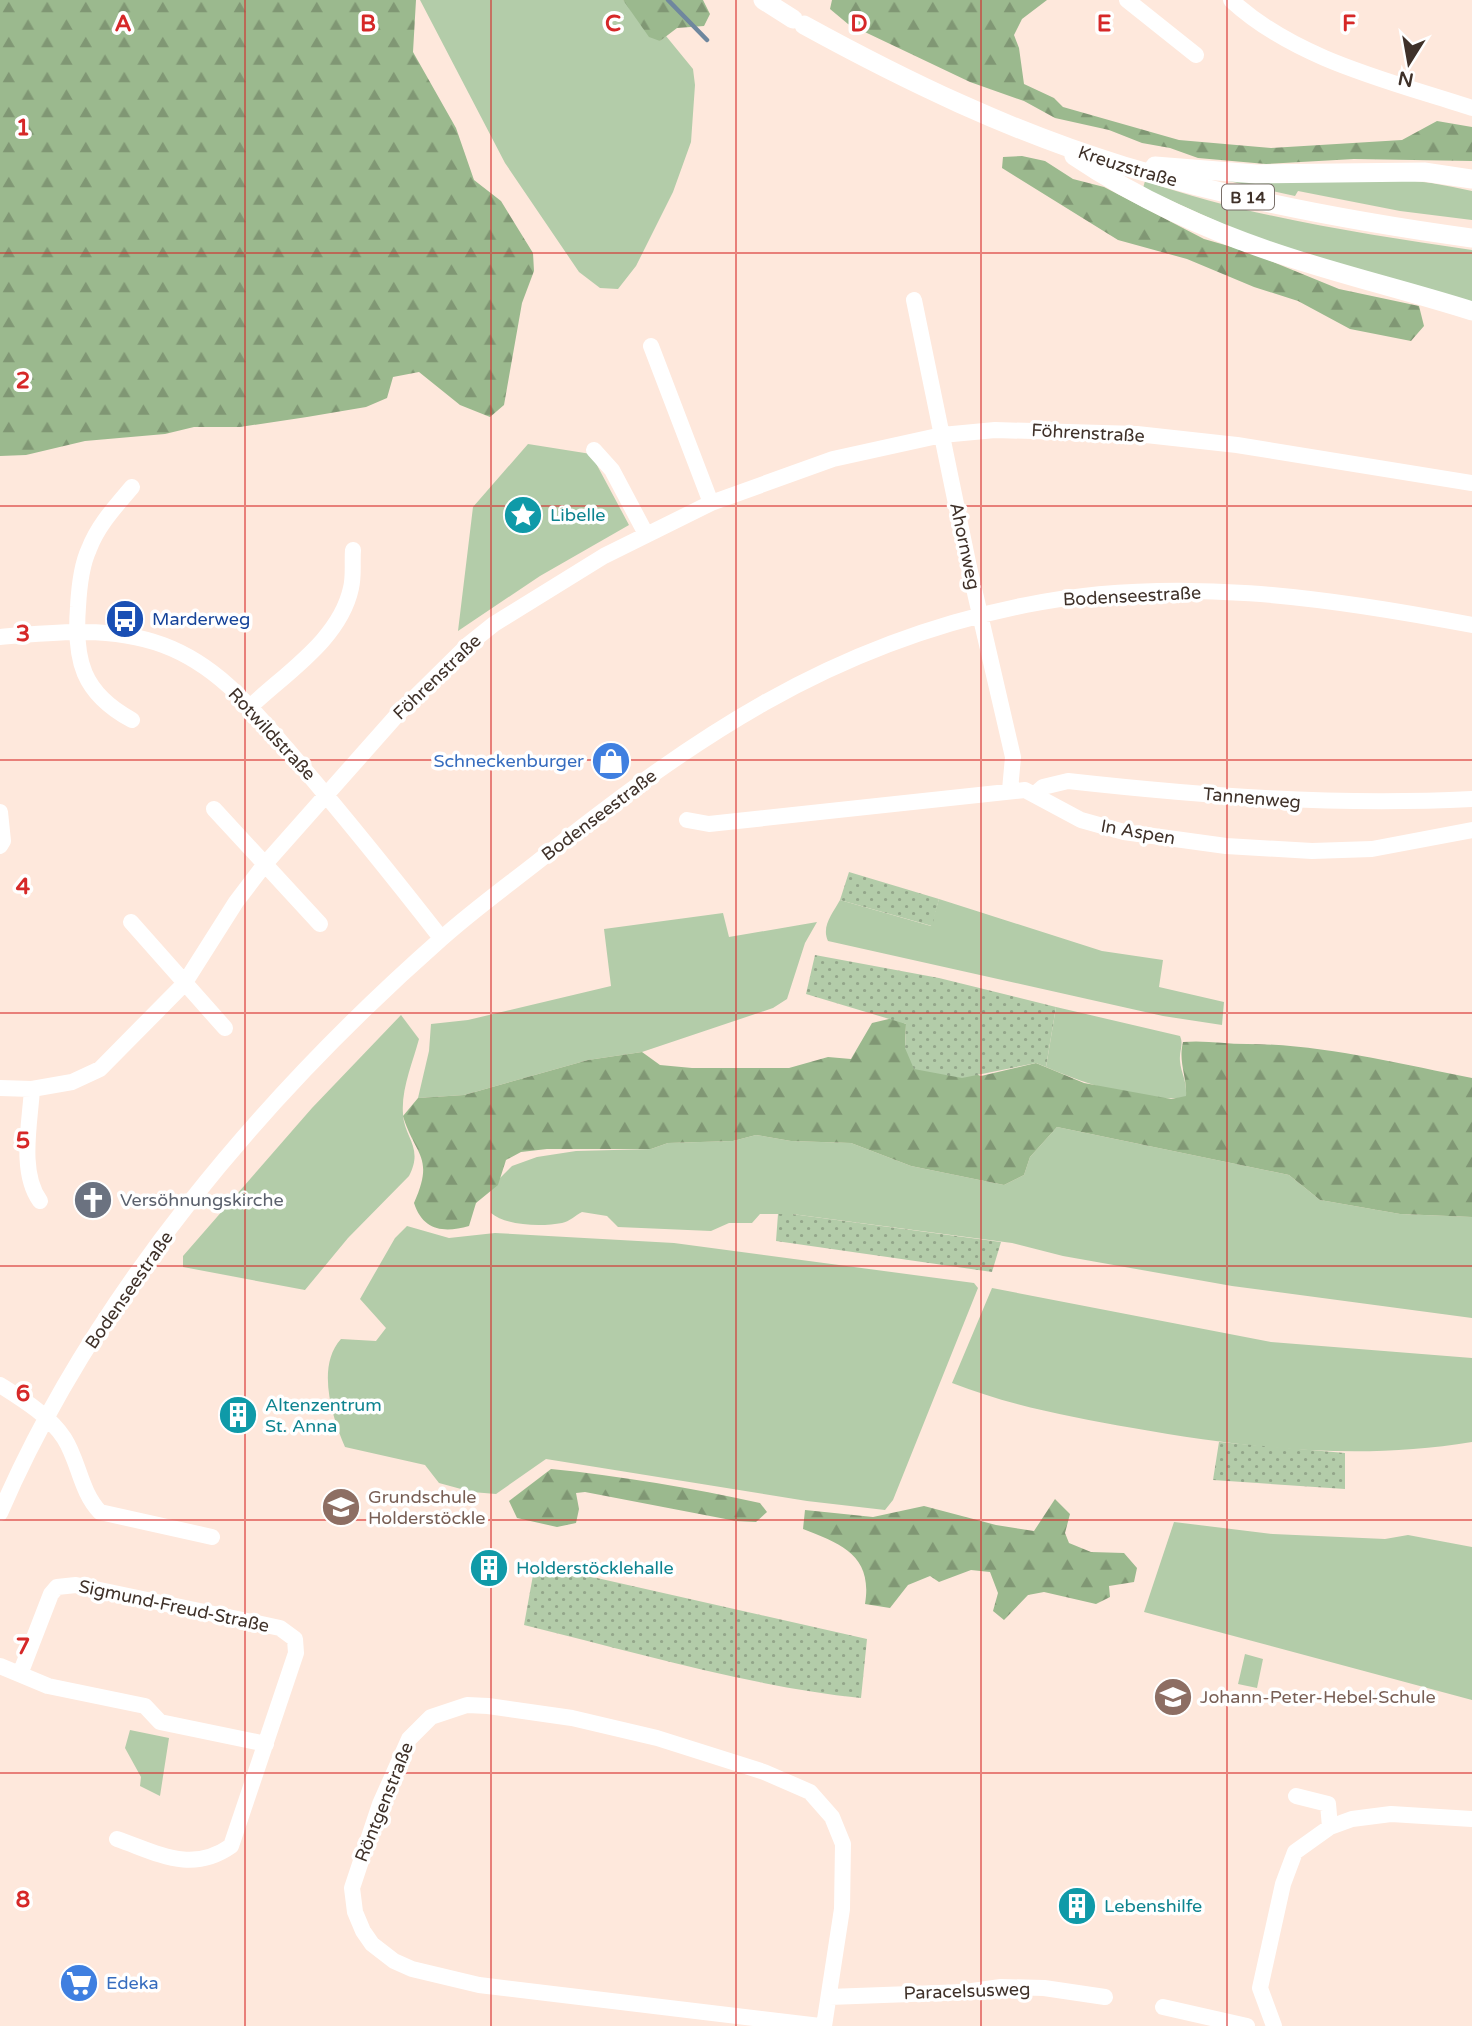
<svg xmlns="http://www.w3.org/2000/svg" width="1472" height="2026" font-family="'Varela Round',sans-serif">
	<defs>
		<pattern id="forest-firs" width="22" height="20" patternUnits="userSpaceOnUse" patternTransform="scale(1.75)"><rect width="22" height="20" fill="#9bb98e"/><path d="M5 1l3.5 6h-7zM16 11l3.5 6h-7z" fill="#809774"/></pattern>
		<pattern id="garden-dots" width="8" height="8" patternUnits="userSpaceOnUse" patternTransform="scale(1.75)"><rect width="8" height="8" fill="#b3cca9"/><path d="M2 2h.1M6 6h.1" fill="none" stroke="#93a68a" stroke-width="1.8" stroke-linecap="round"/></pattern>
	</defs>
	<rect width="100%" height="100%" fill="#fee8dc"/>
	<!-- green -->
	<path fill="#b3cca9" d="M420 0H623L660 41 666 36 693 69 695 85 691 142 673 192 636 266 618 289 600 288 579 272 505 163Z
		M1206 176C1294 177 1387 170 1472 191V220L1400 211 1298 191 1295 196Z
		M1145 181C1250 217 1363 234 1472 250V305L1254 238 1143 188Z
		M528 444 591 454 629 525 540 576 458 631 473 507Z
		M939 899 1102 951 1163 960 1159 987 1224 1002 1222 1025 1163 1016 828 941C821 926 833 913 840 900L931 926Z
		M723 913 729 937 817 922 805 943 787 999 773 1008 642 1052 588 1060 464 1095 418 1098 429 1051 431 1024 468 1020 611 986 604 929Z
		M1056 1007 1180 1036C1184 1045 1179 1051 1180 1061 1181 1074 1187 1079 1186 1097 1144 1104 1085 1084 1046 1067Z
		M401 1015 419 1039C413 1062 401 1089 403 1114 404 1138 424 1147 409 1176L348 1238 305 1290 183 1267V1256L312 1108Z
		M1057 1127 1289 1175 1320 1200 1400 1214 1472 1217V1318L1232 1286 1063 1256 1012 1243 792 1214H760L752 1223H729L711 1231 618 1227 607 1216 582 1212C576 1215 569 1222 562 1223 542 1227 506 1226 491 1213V1190L500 1178 512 1166 537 1157 576 1151 651 1149 668 1143 733 1141 756 1135 791 1141 851 1143 911 1166 1004 1185 1024 1175 1030 1157Z
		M407 1226 449 1238 495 1233 674 1243 974 1283 978 1288 893 1500 885 1510 807 1501 546 1459 496 1494 472 1492 439 1483 425 1465 345 1447C332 1417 316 1366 341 1339L376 1341 386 1328 360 1299 395 1238Z
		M992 1288 1271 1342 1472 1358V1442C1357 1461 1246 1448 1133 1428 1071 1417 1011 1406 952 1383Z
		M1174 1522 1273 1534 1385 1539 1408 1535 1472 1547V1700L1144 1612Z
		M1245 1654 1263 1659 1257 1688 1238 1684Z
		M130 1730 169 1738 160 1796 140 1786 141 1777 125 1748Z"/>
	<!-- forest -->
	<path fill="url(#forest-firs)" d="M0 0H416L413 52 456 128 474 180 501 201 533 253 534 271 522 303 504 405 490 417 460 405 419 372 393 377 387 398 366 407 307 417 240 427H194L165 434 85 441 26 455 0 456Z
		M623 0H703L710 14 704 26 677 28 660 41 649 37Z
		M832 0H1047L1022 19 1014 35 1019 48 1024 84 1054 98 1063 107 1179 140 1271 148 1402 140 1437 121 1472 127V161L1354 159 1266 164 1198 158 1170 148 1142 143 1109 130 1055 118 1024 101 970 82 848 24 830 9Z
		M1022 156 1045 161 1073 179 1104 187 1204 239 1246 251 1339 289 1419 306 1424 326 1411 341 1350 329 1298 301 1254 287 1187 259 1118 240 1002 168 1003 157Z
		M893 1018 906 1024 905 1048 981 1076 1036 1063 1084 1083 1171 1099 1186 1096C1187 1076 1178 1062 1183 1042 1205 1040 1225 1044 1247 1044 1322 1044 1399 1064 1472 1078V1217L1400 1214 1320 1200 1289 1175 1057 1127 1030 1157 1024 1175 1004 1185 911 1166 851 1143 791 1141 756 1135 733 1141 668 1143 651 1149H547L521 1152 506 1160 498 1185 476 1203 469 1226C444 1233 423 1231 414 1203 435 1156 415 1156 403 1116L418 1098 464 1095 588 1060 642 1052 660 1065 692 1068H789L828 1057 851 1059 872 1023Z
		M551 1469C622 1476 691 1488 760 1503L767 1512 756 1522 736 1521 585 1492 576 1493 579 1509 576 1523 557 1527 517 1518 509 1501Z
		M1055 1499 1070 1514 1065 1533 1069 1543 1091 1552 1124 1553 1137 1568 1134 1582 1109 1586 1110 1597 1096 1604 1044 1592 1028 1595 1004 1620 993 1611 998 1593 990 1572 971 1570 939 1582 930 1576 908 1585 890 1608 865 1604C873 1556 842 1544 803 1529L805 1510 873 1517 924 1506 996 1525 1034 1531Z"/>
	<!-- garden -->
	<path fill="url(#garden-dots)" d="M849 872 939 899 932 926 840 900Z
		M815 955 939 978 1056 1007 1046 1067 1036 1063 962 1078 914 1069 905 1048 906 1024 806 994Z
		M778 1214H792L1001 1242 992 1272 776 1241Z
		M1219 1442 1345 1453V1489L1213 1480Z
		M535 1564 867 1639 861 1698C747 1686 635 1652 524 1625Z"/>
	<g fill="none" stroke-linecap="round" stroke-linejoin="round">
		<!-- stream -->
		<path stroke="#6f879e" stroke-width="4.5" d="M668 0 707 40"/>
		<!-- minor -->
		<path stroke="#fff" stroke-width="16" d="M1127 0 1196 55
			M1231 0C1296 60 1390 81 1472 108
			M914 300 969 567 1013 757 1010 790
			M651 346 711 503
			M594 450 612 470 646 534
			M132 487C116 506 98 525 89 549 81 566 79 588 78 607 74 660 82 693 132 720
			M0 637C54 632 111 626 163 645 217 665 251 707 287 749 340 811 391 874 441 938
			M251 706C287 672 340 639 351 588 354 576 352 562 353 550
			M1035 794 1043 787 1068 781C1203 796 1336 806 1472 799
			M214 809 320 924
			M0 812 3 841 0 846
			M687 820 709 824 1025 790 1081 820 1124 832 1226 846 1312 851 1372 849 1472 830
			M131 922 225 1028
			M0 1088 32 1089 72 1082 100 1069 184 984 236 902 265 864 398 714 469 644 494 624 604 556 711 503 833 459 942 435 995 430 1137 434 1237 445 1472 483
			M32 1089C30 1123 19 1172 40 1201
			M0 1385C22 1399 50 1416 64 1438 79 1461 80 1491 100 1512L212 1537
			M0 1513C94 1295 264 1095 441 939 471 912 504 888 536 863 691 740 828 644 1026 605 1173 575 1327 597 1472 625
			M0 1666 48 1686 145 1706 160 1722 266 1744
			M20 1674 51 1594 57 1587 76 1585 280 1628 295 1639 296 1653 231 1846C191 1874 158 1853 117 1839
			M1296 1796 1328 1804 1330 1827
			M829 1997 965 1992 1001 1987 1044 1988 1105 1997
			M1163 2007 1247 2026
			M820 2026 479 1985 412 1969 394 1961 372 1944 363 1931 355 1912 352 1888 380 1804 409 1739 431 1717 467 1705 488 1706 572 1718 657 1738 764 1772 810 1792 832 1817 843 1844 842 1909 824 2026
			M1274 2026 1260 1988 1283 1884 1295 1852 1330 1827 1352 1819 1391 1814 1472 1819"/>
		<!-- major -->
		<g stroke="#fff" stroke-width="19">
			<path d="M763 0 793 19"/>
			<path id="s1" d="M804 25C906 81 1012 132 1124 166 1237 200 1355 222 1472 238"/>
			<path d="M1074 156C1136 198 1211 232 1282 255 1345 276 1409 291 1472 311"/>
			<path d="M1155 166 1256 174 1424 172 1472 179"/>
		</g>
	</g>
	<!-- grid -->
	<path fill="none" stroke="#d62828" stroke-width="2" stroke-opacity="0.55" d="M245 0V2026M491 0V2026M736 0V2026M981 0V2026M1227 0V2026M0 253H1472M0 506H1472M0 760H1472M0 1013H1472M0 1266H1472M0 1520H1472M0 1773H1472"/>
	<!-- icons -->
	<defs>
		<g id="sight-disc" transform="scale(2.0125)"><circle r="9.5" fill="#0f9aa8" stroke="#fff"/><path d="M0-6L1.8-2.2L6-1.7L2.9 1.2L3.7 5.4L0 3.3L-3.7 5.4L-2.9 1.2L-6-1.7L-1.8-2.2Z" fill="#fff"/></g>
		<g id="bus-disc" transform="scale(2.0125)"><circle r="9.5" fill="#1a4fb4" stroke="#fff"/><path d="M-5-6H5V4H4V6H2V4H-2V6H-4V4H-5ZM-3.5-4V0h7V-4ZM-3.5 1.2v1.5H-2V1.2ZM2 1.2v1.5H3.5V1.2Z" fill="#fff"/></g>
		<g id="shop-disc" transform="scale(2.0125)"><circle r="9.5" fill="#3f7fe0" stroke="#fff"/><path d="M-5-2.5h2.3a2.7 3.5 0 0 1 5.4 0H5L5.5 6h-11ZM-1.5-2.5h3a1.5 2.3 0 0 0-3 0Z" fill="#fff"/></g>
		<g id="church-disc" transform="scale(2.0125)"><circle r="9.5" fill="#6b7280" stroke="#fff"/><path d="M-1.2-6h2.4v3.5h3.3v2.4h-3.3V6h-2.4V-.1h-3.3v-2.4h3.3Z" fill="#fff"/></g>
		<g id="building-disc" transform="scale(2.0125)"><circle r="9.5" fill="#0f9aa8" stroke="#fff"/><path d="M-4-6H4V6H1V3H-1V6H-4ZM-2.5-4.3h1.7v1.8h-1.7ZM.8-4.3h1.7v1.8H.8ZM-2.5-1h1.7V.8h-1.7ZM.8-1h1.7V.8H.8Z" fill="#fff"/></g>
		<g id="school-disc" transform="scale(2.0125)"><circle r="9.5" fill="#8d6e63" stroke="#fff"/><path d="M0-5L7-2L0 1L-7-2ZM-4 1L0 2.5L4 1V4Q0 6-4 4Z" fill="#fff"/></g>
		<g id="supermarket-disc" transform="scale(2.0125)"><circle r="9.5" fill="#3f7fe0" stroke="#fff"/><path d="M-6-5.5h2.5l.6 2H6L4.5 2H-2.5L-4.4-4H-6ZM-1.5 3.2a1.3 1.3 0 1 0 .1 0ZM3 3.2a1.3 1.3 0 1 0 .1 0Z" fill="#fff"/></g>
	</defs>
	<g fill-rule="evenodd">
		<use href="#sight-disc" x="523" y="515"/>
		<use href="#bus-disc" x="125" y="619"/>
		<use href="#shop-disc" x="611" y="761"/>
		<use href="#church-disc" x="93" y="1200"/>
		<use href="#building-disc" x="238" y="1415"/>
		<use href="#school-disc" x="341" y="1507"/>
		<use href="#building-disc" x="489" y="1568"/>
		<use href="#school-disc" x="1173" y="1697"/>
		<use href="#building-disc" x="1077" y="1906"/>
		<use href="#supermarket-disc" x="79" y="1983"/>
	</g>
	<g text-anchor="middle" stroke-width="7" stroke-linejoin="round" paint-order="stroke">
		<!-- shield labels -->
		<rect fill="#fff" stroke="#796f69" stroke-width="2" x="1222" y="184.5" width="52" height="25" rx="5"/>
		<g font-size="16" font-weight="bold" fill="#3f3129">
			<text x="1248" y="203">B 14</text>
		</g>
		<!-- street labels -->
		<g font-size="18" fill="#3f3129" stroke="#fff">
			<text dy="6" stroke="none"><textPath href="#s1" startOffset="354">Kreuzstraße</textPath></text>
			<text transform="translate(1088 433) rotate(3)" y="6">Föhrenstraße</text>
			<text transform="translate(965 546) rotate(78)" y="6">Ahornweg</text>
			<text transform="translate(1132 596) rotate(-3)" y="6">Bodenseestraße</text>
			<text transform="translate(437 677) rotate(-44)" y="6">Föhrenstraße</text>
			<text transform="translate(272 734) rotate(47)" y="6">Rotwildstraße</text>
			<text transform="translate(1252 798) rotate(5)" y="6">Tannenweg</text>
			<text transform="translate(599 815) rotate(-37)" y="6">Bodenseestraße</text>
			<text transform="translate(1138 832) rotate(10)" y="6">In Aspen</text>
			<text transform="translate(129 1290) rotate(-55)" y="6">Bodenseestraße</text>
			<text transform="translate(174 1606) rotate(12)" y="6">Sigmund-Freud-Straße</text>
			<text transform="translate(384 1802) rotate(-68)" y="6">Röntgenstraße</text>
			<text transform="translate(967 1991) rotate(-2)" y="6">Paracelsusweg</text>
		</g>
		<!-- culture labels -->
		<g font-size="18" fill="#0d838f" stroke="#fff" text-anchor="start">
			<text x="550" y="521">Libelle</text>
			<text x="265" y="1411">Altenzentrum<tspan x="265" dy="21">St. Anna</tspan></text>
			<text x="516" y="1574">Holderstöcklehalle</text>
			<text x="1104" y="1912">Lebenshilfe</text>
		</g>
		<!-- transit labels -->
		<g font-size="18" fill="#164399" stroke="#fff" text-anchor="start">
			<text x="152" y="625">Marderweg</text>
		</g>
		<!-- shop labels -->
		<g font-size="18" fill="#366cbe" stroke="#fff" text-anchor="end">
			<text x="584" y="767">Schneckenburger</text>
			<text x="106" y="1989" text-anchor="start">Edeka</text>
		</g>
		<!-- worship labels -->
		<g font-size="18" fill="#5b616d" stroke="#fff" text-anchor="start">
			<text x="120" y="1206">Versöhnungskirche</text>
		</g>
		<!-- education labels -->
		<g font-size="18" fill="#785e54" stroke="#fff" text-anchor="start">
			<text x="368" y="1503">Grundschule<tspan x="368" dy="21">Holderstöckle</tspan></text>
			<text x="1200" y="1703">Johann-Peter-Hebel-Schule</text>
		</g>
	</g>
	<g font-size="23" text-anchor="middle" font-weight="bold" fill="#d62828" stroke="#fff" stroke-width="7" stroke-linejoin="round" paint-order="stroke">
		<text x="123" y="31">A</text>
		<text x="368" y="31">B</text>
		<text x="613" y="31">C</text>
		<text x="859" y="31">D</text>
		<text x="1104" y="31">E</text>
		<text x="1349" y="31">F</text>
		<text x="23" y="135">1</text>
		<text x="23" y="388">2</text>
		<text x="23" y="641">3</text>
		<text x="23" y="894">4</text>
		<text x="23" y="1148">5</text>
		<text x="23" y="1401">6</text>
		<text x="23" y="1654">7</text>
		<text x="23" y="1907">8</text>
	</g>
	<!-- north arrow -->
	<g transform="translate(1409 63) rotate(191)" stroke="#ffffff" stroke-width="5" paint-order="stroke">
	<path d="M0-5L12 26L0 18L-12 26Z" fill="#3f3129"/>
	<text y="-10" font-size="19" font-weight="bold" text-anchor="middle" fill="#3f3129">N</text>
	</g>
</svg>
